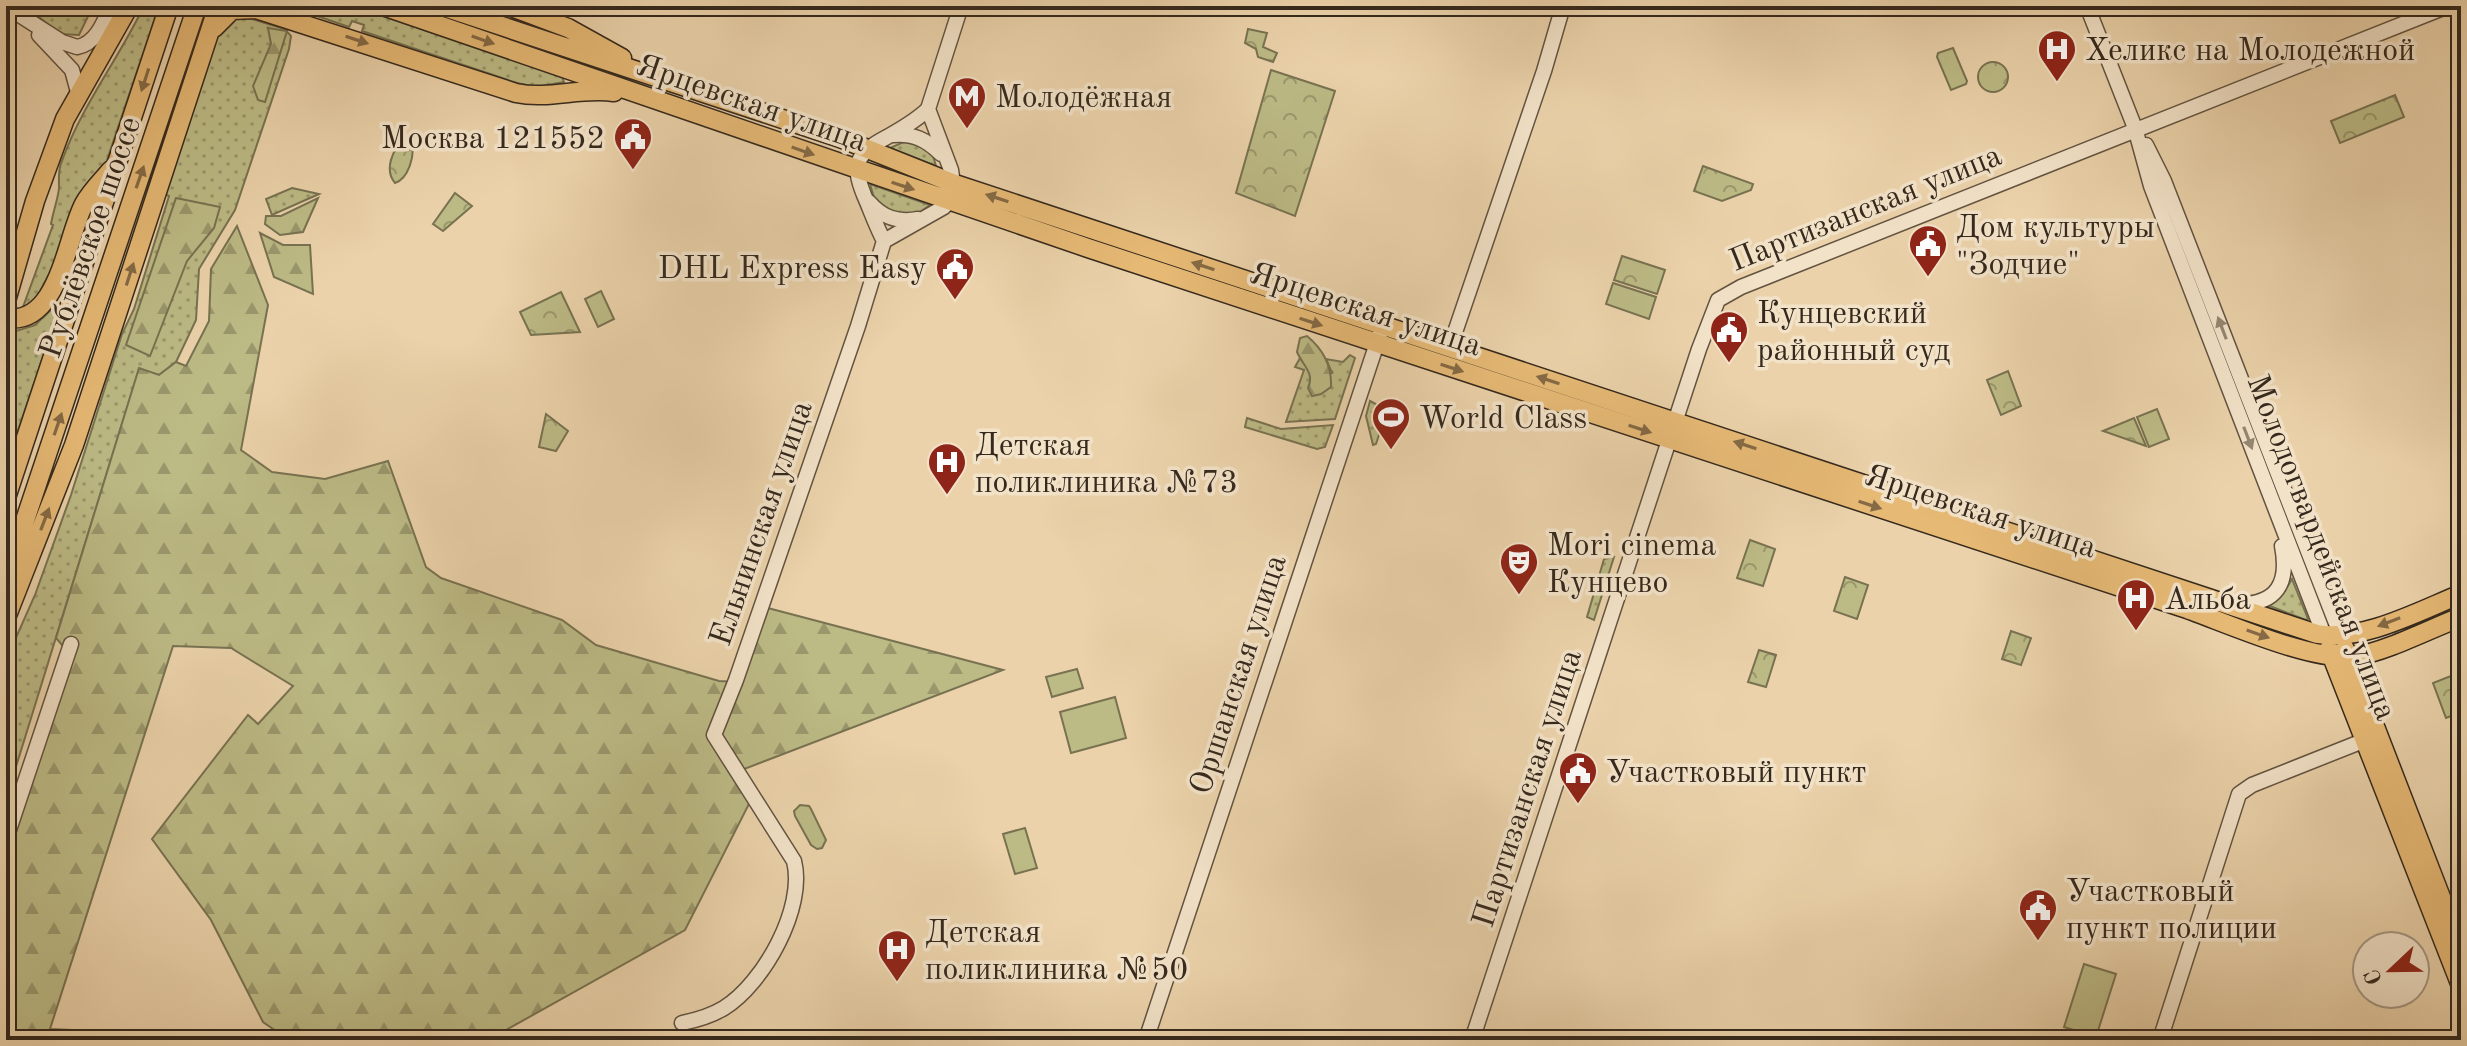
<svg xmlns="http://www.w3.org/2000/svg" width="2467" height="1046" font-family="'Old Standard TT',serif">
	<defs>
		<pattern id="grass-dots" width="8" height="8" patternUnits="userSpaceOnUse" patternTransform="scale(2)"><rect width="8" height="8" fill="#bcba85"/><path d="M2 2h.1M6 6h.1" fill="none" stroke="#9a976c" stroke-width="1.8" stroke-linecap="round"/></pattern>
		<pattern id="forest-firs" width="22" height="20" patternUnits="userSpaceOnUse" patternTransform="scale(2)"><rect width="22" height="20" fill="#bcba85"/><path d="M5 1l3.5 6h-7zM16 11l3.5 6h-7z" fill="#9a976c"/></pattern>
		<pattern id="park-crowns" width="20" height="18" patternUnits="userSpaceOnUse" patternTransform="scale(2)"><rect width="20" height="18" fill="#bcba85"/><path d="M2 6a3 3 0 1 1 6 0M12 15a3 3 0 1 1 6 0" fill="none" stroke="#9a976c"/></pattern>
	</defs>
	<rect width="100%" height="100%" fill="#ebd2aa"/>
	<filter id="stains"><feTurbulence type="fractalNoise" baseFrequency=".0025" numOctaves="4"/><feColorMatrix values="0 0 0 0 .2 0 0 0 0 .09 0 0 0 0 .02 0 0 0 .5 -.17"/></filter>
	<radialGradient id="worn" r=".72"><stop offset=".6" stop-color="#630" stop-opacity="0"/><stop offset="1" stop-color="#630" stop-opacity=".3"/></radialGradient>
	<!-- grass -->
	<path fill="url(#grass-dots)" stroke="#787251" stroke-width="2" d="M25 6H93L79 35 60 34Z
		M144 6H159L104 169 37 297 29 307H23L53 225 51 224C53 212 58 199 59 188 59 176 58 169 63 158 83 104 119 58 144 6Z
		M288 6H353L556 74 562 77 564 82 536 87 517 83 362 31 364 25 352 21 349 27Z
		M242 16 285 29 291 36 289 49 235 210 199 269 196 320 176 362 159 375 139 369 6 799V660L35 595 71 495 122 334 134 309 169 196 160 192 220 27 227 20Z
		M908 140 932 152 936 166 890 148Z
		M870 184 930 205 919 213 893 214 875 201Z
		M292 188 319 194 272 215 266 199Z
		M53 308 58 312 6 466V354L12 337 16 331 35 325Z
		M1350 355 1355 358 1335 419 1286 422 1304 370 1295 367 1300 358 1309 369 1311 380 1332 373 1326 359 1343 362Z
		M1370 401 1387 410 1376 444 1373 445 1366 416Z
		M1247 418 1281 429 1333 425 1325 447 1317 449 1245 427Z
		M2317 538 2348 616 2340 610 2313 540Z
		M1614 557 1594 620 1587 617 1604 559Z
		M2292 579 2308 619 2306 620 2267 605 2284 592Z"/>
	<!-- forest -->
	<path fill="url(#forest-firs)" stroke="#787251" stroke-width="2" d="M268 28 287 31 265 102 258 100 253 86 271 44Z
		M176 198 220 207 214 228 187 261 150 356 126 345Z
		M318 198 303 232 280 235 265 224 266 216H281Z
		M237 226 268 305 241 450 272 472 325 479 388 461 426 567 441 578 562 620 596 645 719 681 738 682 764 607 1003 670 744 769 752 798 685 930 506 1030 470 1040H289L263 1022 211 920 152 839 248 715 258 724 293 686 231 648 173 646 50 1029 160 1034 247 1032 262 1040H6V856L46 738 69 653 56 638 139 368 159 375 176 362 186 366 209 321 211 269Z
		M260 233 283 245H310L313 294 274 277Z
		M1307 336C1324 350 1332 366 1331 387L1321 394 1312 396 1308 388C1315 373 1303 366 1297 352L1300 338Z"/>
	<!-- park -->
	<path fill="url(#park-crowns)" stroke="#787251" stroke-width="2" d="M1248 29 1267 33 1263 47 1277 53 1273 62 1258 57 1256 49 1245 43Z
		M1978 77a15 15 0 1 1 30 0a15 15 0 1 1-30 0Z
		M1271 70 1335 91 1295 216 1236 193Z
		M2395 95 2404 117 2340 143 2331 121Z
		M405 139 411 142C416 155 408 179 395 183 384 170 392 149 405 139Z
		M1703 166 1753 184 1751 190 1722 201 1694 191Z
		M455 193 472 206 443 231 433 224Z
		M1622 256 1665 270 1657 294 1614 280Z
		M561 292 580 332 531 335 520 312Z
		M2008 371 2021 406 2001 415 1987 380Z
		M546 414 568 431 556 451 539 447Z
		M2134 418 2146 446 2103 431Z
		M1750 540 1775 549 1763 586 1737 578Z
		M1845 577 1868 585 1857 619 1834 611Z
		M2011 631 2031 638 2021 665 2002 659Z
		M1759 650 1776 655 1766 687 1748 682Z
		M2461 672V712L2446 718 2433 683Z"/>
	<!-- pitch -->
	<path fill="#bcba85" stroke="#787251" stroke-width="2" d="M1953 48 1967 81 1966 84 1951 90 1937 57 1938 53Z
		M1613 283 1656 297 1649 319 1606 304Z
		M601 291 614 319 598 327 585 299Z
		M2157 409 2169 439 2149 447 2137 417Z
		M1077 669 1083 688 1052 697 1046 677Z
		M1115 697 1126 738 1071 753 1060 712Z
		M800 805 809 806 811 809 826 840 822 848 817 849 811 845 795 816 794 811Z
		M1025 828 1037 868 1015 874 1003 834Z
		M2084 964 2116 974 2096 1037 2064 1027Z"/>
	<g fill="none" stroke-linecap="round" stroke-linejoin="round">
		<!-- minor casing -->
		<g stroke="#625340" stroke-width="17">
			<path id="minor" d="M2087 6 2135 128 2151 186 2324 635
				M15 12 62 42 77 47C96 44 104 22 111 6
				M39 35 72 70 78 92
				M893 135C913 133 927 140 941 154
				M2146 145 2164 181 2341 636
				M869 202C882 217 897 223 918 219
				M884 241C876 226 871 211 864 195 851 163 857 153 887 137 901 129 916 121 928 109L961 6
				M884 241 944 207 954 191 951 170 928 109
				M1450 347 1544 71 1563 6
				M2237 604C2278 605 2289 582 2282 546
				M6 839 71 644
				M682 1023C697 1020 711 1016 724 1008 763 984 806 908 794 861L714 735 736 680 858 326 884 241
				M1146 1040 1380 334
				M1472 1040 1699 349 1718 300 1741 287 2448 6
				M2160 1040 2239 794 2252 785 2373 737"/>
		</g>
		<!-- major casing -->
		<g stroke="#35291d" stroke-width="21">
			<path id="major" d="M383 6 1088 248 2184 608C2227 623 2315 663 2356 656 2385 652 2432 628 2461 617
				M441 6 840 138 955 184 2317 634C2362 642 2419 611 2461 594
				M509 6 568 28 622 58
				M214 28 232 10 256 9 516 93C549 100 581 87 614 92
				M6 301 35 201 65 119 129 6
				M6 318C59 326 66 238 84 204 91 191 102 181 111 170
				M6 498 169 6
				M6 577 197 6
				M6 618 74 445 218 6
				M2329 649 2461 986
				M2345 649 2461 949"/>
		</g>
		<!-- minor -->
		<use href="#minor" stroke="#f2e2c8" stroke-width="14"/>
		<!-- major -->
		<use href="#major" stroke="#e6b975" stroke-width="18"/>
	</g>
	<!-- one-way arrows -->
	<defs><path id="oneway-solid" d="M-6-.8H1V-3.2L6.5 0L1 3.2V.8H-6Z" transform="scale(2)"/></defs>
	<g fill="#856a45">
		<use href="#oneway-solid" transform="translate(357 40) rotate(18)"/>
		<use href="#oneway-solid" transform="translate(483 40) rotate(19)"/>
		<use href="#oneway-solid" transform="translate(145 80) rotate(108)"/>
		<use href="#oneway-solid" transform="translate(803 151) rotate(19)"/>
		<use href="#oneway-solid" transform="translate(140 177) rotate(-71)"/>
		<use href="#oneway-solid" transform="translate(903 186) rotate(18)"/>
		<use href="#oneway-solid" transform="translate(997 198) rotate(-162)"/>
		<use href="#oneway-solid" transform="translate(1203 266) rotate(-162)"/>
		<use href="#oneway-solid" transform="translate(130 274) rotate(-72)"/>
		<use href="#oneway-solid" transform="translate(1311 322) rotate(18)"/>
		<use href="#oneway-solid" transform="translate(1452 368) rotate(18)"/>
		<use href="#oneway-solid" transform="translate(1548 380) rotate(-162)"/>
		<use href="#oneway-solid" transform="translate(58 424) rotate(-71)"/>
		<use href="#oneway-solid" transform="translate(1640 429) rotate(18)"/>
		<use href="#oneway-solid" transform="translate(1745 445) rotate(-162)"/>
		<use href="#oneway-solid" transform="translate(1870 505) rotate(18)"/>
		<use href="#oneway-solid" transform="translate(45 519) rotate(-69)"/>
		<use href="#oneway-solid" transform="translate(2389 622) rotate(159)"/>
		<use href="#oneway-solid" transform="translate(2258 634) rotate(19)"/>
	</g>
	<g fill="#948672">
		<use href="#oneway-solid" transform="translate(2222 328) rotate(-111)"/>
		<use href="#oneway-solid" transform="translate(2248 438) rotate(69)"/>
	</g>
	<!-- icons -->
	<defs>
		<g id="hospital-pin" transform="scale(2)"><path d="M0 17L-7.5 6A9.5 9.5 0 1 1 7.5 6Z" fill="#8f2418" stroke="#f2e2c8"/><path d="M-5-5h3v3.5h4V-5h3V5h-3V1.5h-4V5h-3Z" fill="#fff"/></g>
		<g id="metro-pin" transform="scale(2)"><path d="M0 17L-7.5 6A9.5 9.5 0 1 1 7.5 6Z" fill="#8f2418" stroke="#f2e2c8"/><path d="M-5.5 5V-5H-3L0 0L3-5H5.5V5H3V-.5L0 4L-3-.5V5Z" fill="#fff"/></g>
		<g id="civic-pin" transform="scale(2)"><path d="M0 17L-7.5 6A9.5 9.5 0 1 1 7.5 6Z" fill="#8f2418" stroke="#f2e2c8"/><path d="M-.6-6.5H3V-4.5H.6V-3L4-1V1h2V6H-6V1h2V-1L-.6-3ZM-1.2 2.5V6h2.4V2.5Z" fill="#fff"/></g>
		<g id="stadium-pin" transform="scale(2)"><path d="M0 17L-7.5 6A9.5 9.5 0 1 1 7.5 6Z" fill="#8f2418" stroke="#f2e2c8"/><path d="M0-5a6.5 5 0 1 0 0 10a6.5 5 0 1 0 0-10ZM-3.5-1.8h7v3.6h-7Z" fill="#fff"/></g>
		<g id="theatre-pin" transform="scale(2)"><path d="M0 17L-7.5 6A9.5 9.5 0 1 1 7.5 6Z" fill="#8f2418" stroke="#f2e2c8"/><path d="M-5-5.5Q0-4 5-5.5V0Q5 5 0 6Q-5 5-5 0ZM-3.3-2.5H-1v1.5H-3.3ZM1-2.5H3.3v1.5H1ZM-2.8 1Q0 5.5 2.8 1Z" fill="#fff"/></g>
	</defs>
	<g fill-rule="evenodd">
		<use href="#hospital-pin" x="2057" y="49"/>
		<use href="#metro-pin" x="967" y="96"/>
		<use href="#civic-pin" x="633" y="137"/>
		<use href="#civic-pin" x="1928" y="244"/>
		<use href="#civic-pin" x="955" y="267"/>
		<use href="#civic-pin" x="1729" y="330"/>
		<use href="#stadium-pin" x="1391" y="417"/>
		<use href="#hospital-pin" x="947" y="462"/>
		<use href="#theatre-pin" x="1519" y="562"/>
		<use href="#hospital-pin" x="2136" y="598"/>
		<use href="#civic-pin" x="1578" y="771"/>
		<use href="#civic-pin" x="2038" y="908"/>
		<use href="#hospital-pin" x="897" y="949"/>
	</g>
	<g text-anchor="middle" stroke-width="7" stroke-linejoin="round" paint-order="stroke">
		<!-- poi labels -->
		<g font-size="32" fill="#35291d" stroke="#f2e2c8" text-anchor="start">
			<text x="2085" y="60">Хеликс на Молодежной</text>
			<text x="995" y="107">Молодёжная</text>
			<text x="605" y="148" text-anchor="end">Москва 121552</text>
			<text x="1956" y="237">Дом культуры<tspan x="1956" dy="37">"Зодчие"</tspan></text>
			<text x="927" y="278" text-anchor="end">DHL Express Easy</text>
			<text x="1757" y="323">Кунцевский<tspan x="1757" dy="37">районный суд</tspan></text>
			<text x="1419" y="428">World Class</text>
			<text x="975" y="455">Детская<tspan x="975" dy="37">поликлиника №73</tspan></text>
			<text x="1547" y="555">Mori cinema<tspan x="1547" dy="37">Кунцево</tspan></text>
			<text x="2164" y="609">Альба</text>
			<text x="1606" y="782">Участковый пункт</text>
			<text x="2066" y="901">Участковый<tspan x="2066" dy="37">пункт полиции</tspan></text>
			<text x="925" y="942">Детская<tspan x="925" dy="37">поликлиника №50</tspan></text>
		</g>
		<!-- street labels -->
		<g font-size="32" fill="#35291d" stroke="#f2e2c8">
			<text transform="translate(752 102) rotate(19)" y="11">Ярцевская улица</text>
			<text transform="translate(1865 207) rotate(-22)" y="11">Партизанская улица</text>
			<text transform="translate(89 237) rotate(-71)" y="11">Рублёвское шоссе</text>
			<text transform="translate(1366 308) rotate(18)" y="11">Ярцевская улица</text>
			<text transform="translate(1981 510) rotate(18)" y="11">Ярцевская улица</text>
			<text transform="translate(760 523) rotate(-71)" y="11">Ельнинская улица</text>
			<text transform="translate(2323 547) rotate(69)" y="11">Молодогвардейская улица</text>
			<text transform="translate(1237 674) rotate(-72)" y="11">Оршанская улица</text>
			<text transform="translate(1526 788) rotate(-72)" y="11">Партизанская улица</text>
		</g>
	</g>
	<!-- margin -->
	<rect width="2467" height="1046" fill="none" stroke="#ebd2aa" stroke-width="32"/>
	<rect x="8" y="8" width="2451" height="1030" fill="none" stroke="#35291d" stroke-width="4"/>
	<rect x="16" y="16" width="2435" height="1014" fill="none" stroke="#35291d" stroke-width="2"/>
	<!-- north arrow -->
	<g transform="translate(2391 970) rotate(248)"><circle r="38" fill="#f2e2c8" stroke="#a69884" stroke-width="2"/>
	<path d="M0-6L14 30L0 20L-14 30Z" fill="#8f2418"/>
	<text y="-12" font-size="22" font-weight="bold" text-anchor="middle" fill="#35291d">С</text>
	</g>
	<rect width="100%" height="100%" filter="url(#stains)"/>
	<rect width="100%" height="100%" fill="url(#worn)"/>
</svg>
